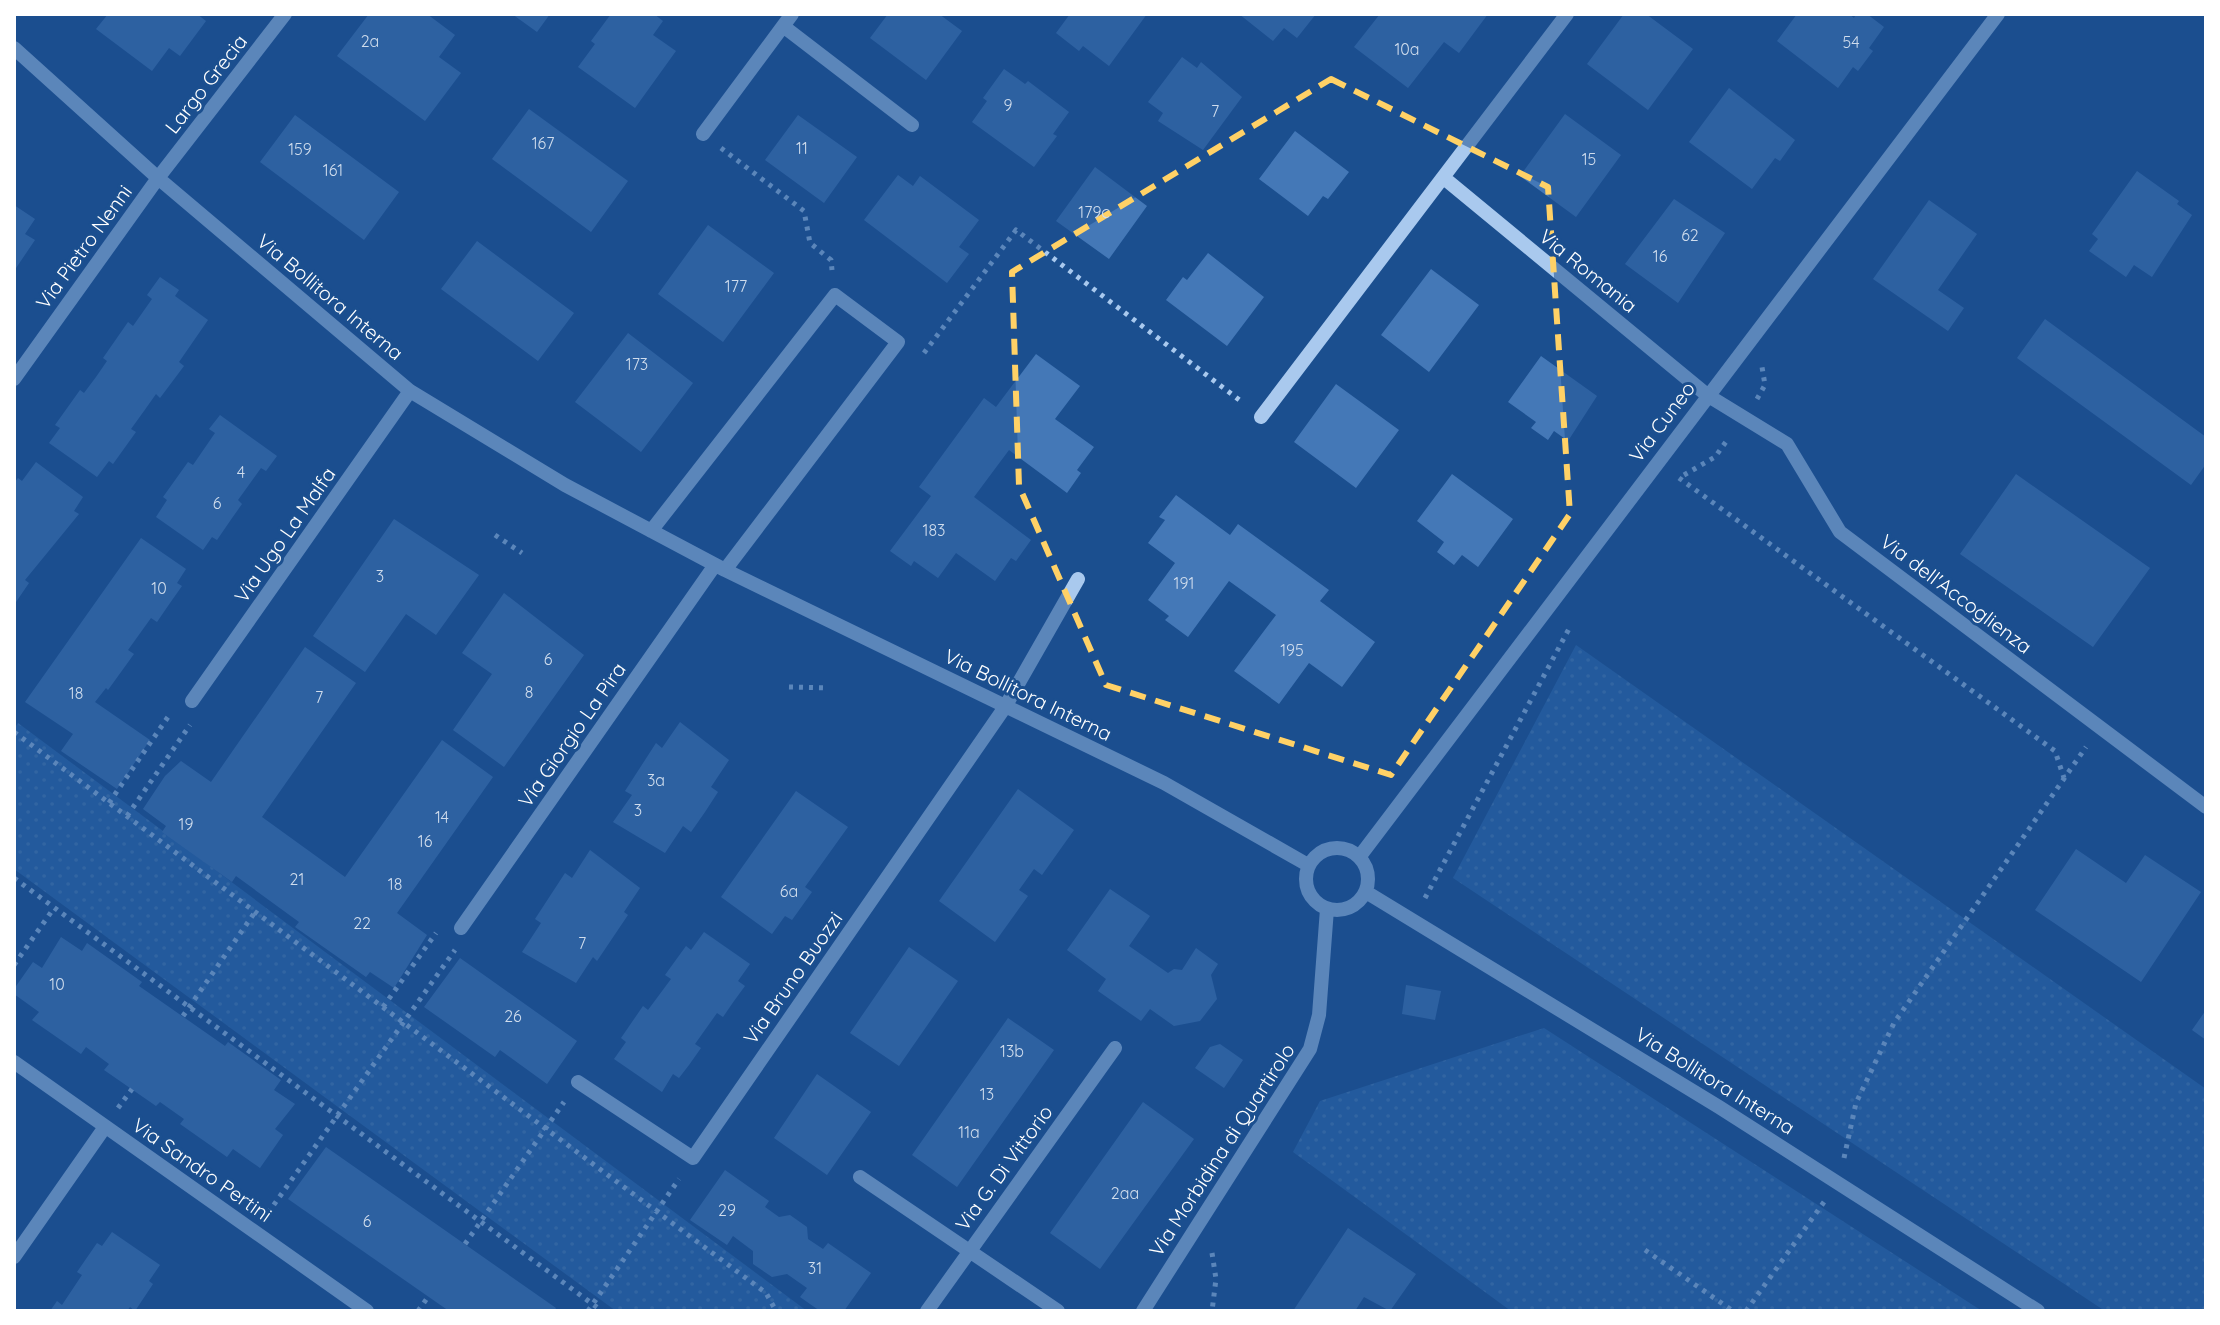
<svg xmlns="http://www.w3.org/2000/svg" width="2220" height="1325" font-family="Quicksand,sans-serif">
	<defs>
		<pattern id="park-dots" width="8" height="8" patternUnits="userSpaceOnUse" patternTransform="scale(2)"><rect width="8" height="8" fill="#2e69ad"/><path d="M2 2h.1M6 6h.1" fill="none" stroke="#4d80b9" stroke-width="1.8" stroke-linecap="round"/></pattern>
	</defs>
	<rect width="100%" height="100%" fill="#1b4f8f"/>
	<!-- park -->
	<path fill="url(#park-dots)" d="M1576 645 2206 1089V1311H2105L1453 878Z
		M18 723 807 1311H616L14 869V729Z
		M1544 1028 1982 1311H1511L1293 1152 1320 1101Z"/>
	<!-- building -->
	<path fill="#4478b7" d="M108 14H197L206 21 180 56 169 48 152 71 96 29Z
		M369 14H427L455 35 439 57 461 73 425 121 337 56Z
		M512 14H550L537 32Z
		M611 14H654L663 21 653 35 676 51 635 108 578 67 595 44 591 41Z
		M888 14H939L962 31 926 80 870 38Z
		M1070 14H1147L1109 66 1083 46 1079 51 1056 33Z
		M1239 14H1316L1297 38 1284 28 1273 41Z
		M1380 14H1488L1459 53 1444 42 1408 88 1354 47Z
		M1624 14H1646L1693 49 1648 110 1587 64Z
		M1797 14H1849L1854 18 1856 14H1867L1884 27 1869 48 1873 51 1858 71 1853 67 1838 88 1777 41Z
		M1182 57 1197 68 1201 62 1242 97 1203 150 1158 121 1163 113 1148 102Z
		M1004 69 1025 84 1028 81 1069 112 1053 134 1057 136 1034 167 972 122 987 101 983 98Z
		M1729 88 1795 140 1780 161 1775 158 1752 189 1689 142Z
		M529 109 628 181 591 232 492 159Z
		M1565 114 1621 155 1576 217 1520 176Z
		M295 115 399 192 364 240 260 162Z
		M798 115 857 157 824 203 765 160Z
		M1295 131 1349 172 1328 199 1323 196 1308 216 1259 179Z
		M1095 167 1147 206 1109 259 1056 221Z
		M2137 171 2179 201 2177 204 2192 215 2152 277 2134 265 2126 277 2089 251 2098 239 2092 234Z
		M898 175 913 186 920 176 979 220 959 247 969 254 947 283 864 220Z
		M1674 199 1725 233 1678 303 1625 264Z
		M1929 200 1977 234 1938 290 1964 308 1948 331 1873 279Z
		M14 205 35 219 25 234 35 240 14 271Z
		M708 225 774 273 723 342 658 294Z
		M477 241 574 313 538 361 441 289Z
		M1208 253 1264 297 1227 346 1166 300 1183 277 1187 280Z
		M1431 269 1479 305 1429 372 1381 335Z
		M160 277 179 290 175 296 208 320 179 362 184 366 160 398 156 394 144 411 131 429 136 432 113 464 109 461 97 477 49 443 60 428 55 425 80 390 84 393 96 377 107 361 103 358 128 322 133 326 152 299 147 295Z
		M2045 319 2206 437V464L2191 485 2017 358Z
		M628 333 693 383 641 452 575 402Z
		M1036 354 1080 386 1055 419 1094 447 1077 470 1081 473 1067 493 1009 450 974 497 1031 540 1016 561 1011 558 995 581 956 553 938 578 914 561 911 566 890 551 931 496 919 487 984 398 996 407Z
		M1541 356 1597 396 1568 441 1554 431 1548 440 1531 428 1536 422 1508 402Z
		M1336 384 1399 430 1356 488 1294 442Z
		M220 415 277 456 266 471 261 468 238 500 242 504 230 521 217 540 212 537 203 550 156 517 167 500 163 497 188 462 193 465 215 433 209 429Z
		M36 462 83 497 74 511 79 514 25 580 29 583 14 605V483L18 478 22 481Z
		M1452 474 1513 519 1478 567 1462 555 1454 565 1437 552 1444 542 1417 521Z
		M2016 474 2150 568 2093 647 1960 554Z
		M1176 495 1230 535 1238 524 1329 590 1320 601 1375 642 1342 687 1309 663 1279 704 1234 671 1276 615 1229 581 1188 637 1165 620 1169 616 1148 600 1175 563 1148 543 1165 520 1159 517Z
		M394 519 479 575 436 635 406 614 365 672 313 636Z
		M141 538 186 569 177 583 182 586 170 603 157 622 151 618 128 650 134 654 108 690 106 688 95 702 150 740 117 789 61 751 73 734 25 702Z
		M504 593 584 655 504 767 453 730 492 674 462 653Z
		M305 647 356 683 262 817 345 877 442 740 493 777 397 913 427 935 394 988 370 972 366 977 295 927 299 922 236 876 232 882 162 832 166 826 143 809 165 776 181 761 211 782Z
		M680 722 729 760 711 787 718 792 705 812 691 832 683 826 665 853 613 822 632 795 625 791 656 743 662 748Z
		M1018 789 1074 830 1042 875 1034 869 1019 890 1028 896 995 942 939 901Z
		M796 791 848 827 805 887 812 892 792 920 785 916 772 934 721 897Z
		M2076 849 2126 883 2145 855 2201 892 2141 982 2035 910Z
		M590 850 640 888 624 912 628 915 597 961 593 957 576 983 522 952 541 923 535 919 565 873 572 878Z
		M1110 889 1150 916 1129 946 1168 973 1174 969 1182 970 1196 948 1218 964 1211 975 1217 999 1200 1021 1174 1026 1150 1009 1141 1021 1098 991 1106 979 1067 950Z
		M704 932 750 964 738 981 745 986 734 1001 723 1017 717 1013 695 1044 701 1048 689 1065 679 1078 673 1074 662 1092 614 1059 626 1042 621 1038 643 1006 648 1010 671 979 665 975 686 946 691 950Z
		M61 937 82 951 87 943 142 982 139 986 225 1046 228 1042 281 1080 274 1090 295 1104 275 1129 283 1135 260 1168 233 1149 227 1157 180 1124 184 1119 160 1102 156 1106 104 1070 109 1064 86 1047 81 1054 32 1020 39 1012 14 994V989L33 962 42 968Z
		M909 947 958 981 899 1066 850 1033Z
		M460 958 577 1041 547 1084 500 1050 495 1057 424 1007Z
		M1406 985 1441 991 1435 1020 1402 1014Z
		M2206 1010V1040L2192 1030Z
		M1008 1018 1054 1050 957 1187 912 1155Z
		M1220 1044 1243 1060 1224 1088 1195 1068 1210 1047Z
		M817 1074 871 1112 827 1175 774 1138Z
		M1143 1102 1194 1139 1100 1269 1050 1233Z
		M326 1147 556 1308 554 1311H449L288 1199Z
		M725 1170 769 1201 765 1207 779 1217 790 1215 807 1227 808 1239 823 1249 828 1243 871 1273 844 1311H820L800 1297 807 1288 787 1274 772 1277 753 1264V1251L733 1236 727 1245 690 1220Z
		M1348 1228 1416 1274 1390 1311 1364 1297 1355 1311H1293Z
		M112 1232 160 1265 149 1281 153 1284 135 1311 130 1307 127 1311H50L57 1301 62 1305 82 1275 77 1272 97 1243 102 1246Z"/>
	<g fill="none" stroke-linecap="round" stroke-linejoin="round">
		<!-- path -->
		<path stroke="#a9c9ee" stroke-width="5" stroke-dasharray="4 6" stroke-linecap="butt" d="M721 148 804 211 810 243 831 260 832 270
			M924 353 1016 230 1242 402
			M1757 399 1765 385 1762 367
			M1684 475 1715 457 1728 439
			M1679 478 2055 751 2064 778
			M495 535 522 553
			M789 687 828 688
			M14 732 766 1293 776 1311
			M109 803 170 714
			M127 816 190 725
			M14 878 602 1311
			M1425 898 1571 625
			M14 965 54 908
			M383 1007 436 933
			M183 1016 255 912
			M118 1108 132 1089
			M1844 1158 1856 1103 1894 1023 2086 747
			M268 1213 455 950
			M465 1244 564 1102
			M1645 1250 1733 1311
			M1212 1253 1216 1279 1212 1311
			M418 1311 428 1297
			M588 1311 679 1179
			M1746 1311 1824 1202"/>
		<!-- minor -->
		<path stroke="#a9c9ee" stroke-width="14" d="M783 26 912 125
			M14 48 158 178 410 391 565 485 725 570 1164 783 1308 865
			M703 134 792 14
			M1444 178 1707 395 1787 444 1840 532 2206 807
			M14 379 158 178 285 14
			M1261 417 1567 14
			M651 531 835 295 898 342 725 570
			M192 701 410 391
			M1306 879a31 31 0 1 1 62 0a31 31 0 1 1-62 0Z
			M1360 856 1998 14
			M1366 892 1719 1107 2038 1311
			M461 928 715 565
			M14 1062 367 1311
			M578 1082 693 1158 1005 707 1078 579
			M860 1177 1058 1311
			M14 1257 105 1127
			M927 1311 1115 1048
			M1143 1311 1310 1049 1319 1015 1327 909"/>
	</g>
	<!-- marked area -->
	<path d="M0 0H2220V1325H0ZM1331 79 1548 187 1570 514 1391 775 1106 685 1019 486 1012 272Z" fill="#1b4f8f" fill-opacity=".55" fill-rule="evenodd"/>
	<path fill="none" stroke="#ffd166" stroke-width="6" stroke-dasharray="16 10" stroke-linejoin="round" d="M1331 79 1548 187 1570 514 1391 775 1106 685 1019 486 1012 272Z"/>
	<g text-anchor="middle" stroke-width="6" stroke-linejoin="round" paint-order="stroke">
		<!-- number labels -->
		<g font-size="16" fill="#d0dded">
			<text x="370" y="47">2a</text>
			<text x="1851" y="48">54</text>
			<text x="1407" y="55">10a</text>
			<text x="1008" y="111">9</text>
			<text x="1215" y="117">7</text>
			<text x="543" y="149">167</text>
			<text x="802" y="154">11</text>
			<text x="300" y="155">159</text>
			<text x="1589" y="165">15</text>
			<text x="333" y="176">161</text>
			<text x="1094" y="218">179c</text>
			<text x="1690" y="241">62</text>
			<text x="1660" y="262">16</text>
			<text x="736" y="292">177</text>
			<text x="637" y="370">173</text>
			<text x="241" y="478">4</text>
			<text x="217" y="509">6</text>
			<text x="934" y="536">183</text>
			<text x="380" y="582">3</text>
			<text x="1184" y="589">191</text>
			<text x="159" y="594">10</text>
			<text x="1292" y="656">195</text>
			<text x="548" y="665">6</text>
			<text x="529" y="698">8</text>
			<text x="76" y="699">18</text>
			<text x="319" y="703">7</text>
			<text x="656" y="786">3a</text>
			<text x="638" y="816">3</text>
			<text x="442" y="823">14</text>
			<text x="186" y="830">19</text>
			<text x="425" y="847">16</text>
			<text x="297" y="885">21</text>
			<text x="395" y="890">18</text>
			<text x="789" y="897">6a</text>
			<text x="362" y="929">22</text>
			<text x="582" y="949">7</text>
			<text x="57" y="990">10</text>
			<text x="513" y="1022">26</text>
			<text x="1012" y="1057">13b</text>
			<text x="987" y="1100">13</text>
			<text x="969" y="1138">11a</text>
			<text x="1125" y="1199">2aa</text>
			<text x="727" y="1216">29</text>
			<text x="367" y="1227">6</text>
			<text x="815" y="1274">31</text>
		</g>
		<!-- street labels -->
		<g font-size="20" fill="#fff" stroke="#1b4f8f">
			<text transform="translate(206 84) rotate(-52)" y="7">Largo Grecia</text>
			<text transform="translate(84 247) rotate(-54)" y="7">Via Pietro Nenni</text>
			<text transform="translate(1588 271) rotate(39)" y="7">Via Romania</text>
			<text transform="translate(330 297) rotate(40)" y="7">Via Bollitora Interna</text>
			<text transform="translate(1662 422) rotate(-53)" y="7">Via Cuneo</text>
			<text transform="translate(285 535) rotate(-55)" y="7">Via Ugo La Malfa</text>
			<text transform="translate(1956 594) rotate(37)" y="7">Via dell'Accoglienza</text>
			<text transform="translate(1028 695) rotate(26)" y="7">Via Bollitora Interna</text>
			<text transform="translate(572 735) rotate(-55)" y="7">Via Giorgio La Pira</text>
			<text transform="translate(793 978) rotate(-55)" y="7">Via Bruno Buozzi</text>
			<text transform="translate(1715 1081) rotate(32)" y="7">Via Bollitora Interna</text>
			<text transform="translate(1222 1150) rotate(-57)" y="7">Via Morbidina di Quartirolo</text>
			<text transform="translate(1004 1168) rotate(-54)" y="7">Via G. Di Vittorio</text>
			<text transform="translate(202 1170) rotate(35)" y="7">Via Sandro Pertini</text>
		</g>
	</g>
	<!-- border -->
	<rect width="2220" height="1325" fill="none" stroke="#ffffff" stroke-width="32"/>
</svg>
